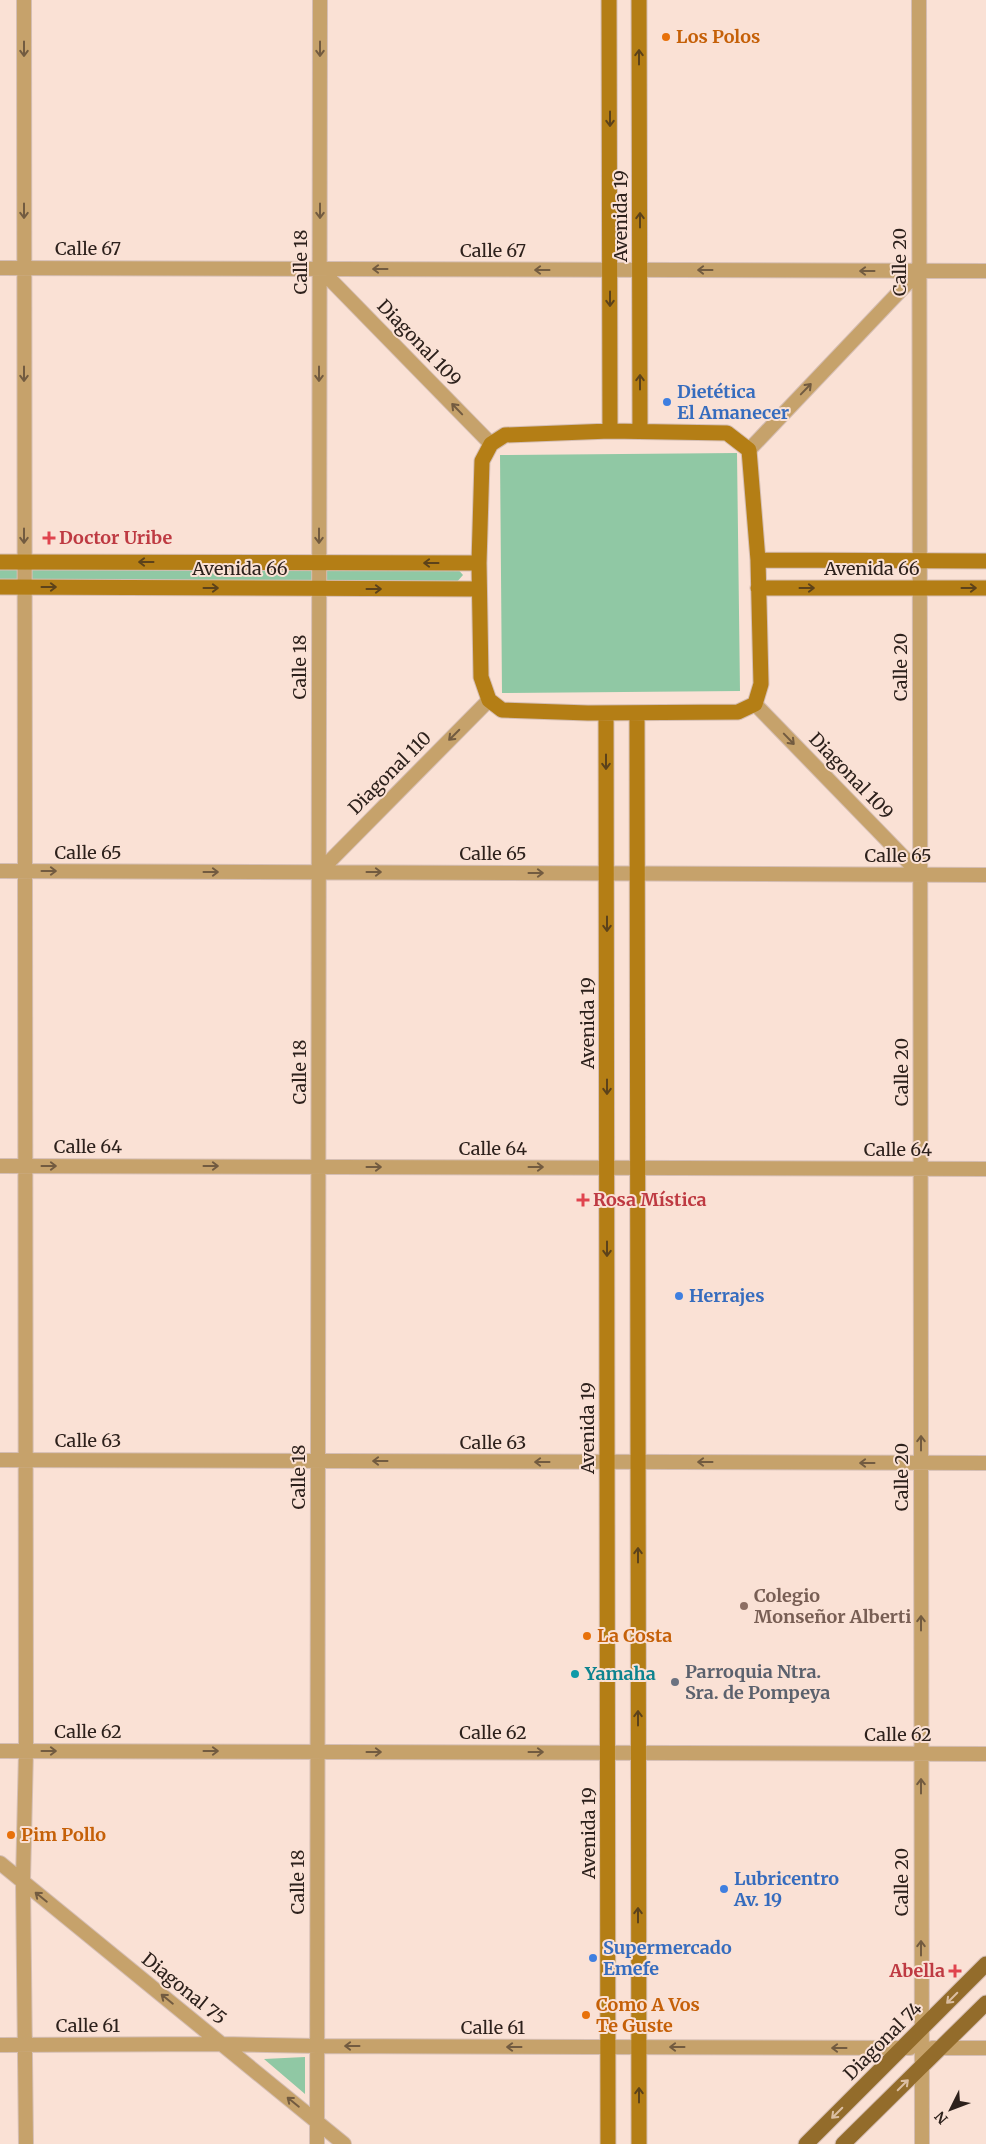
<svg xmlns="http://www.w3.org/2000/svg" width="986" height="2144" font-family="Merriweather,serif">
	<rect width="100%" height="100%" fill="#fae1d5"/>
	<!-- green -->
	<path fill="#90c8a4" d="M737 453 740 691 502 693 500 455Z
		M0 567H456L463 575 456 583 0 581Z
		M305 2057V2094L264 2059Z"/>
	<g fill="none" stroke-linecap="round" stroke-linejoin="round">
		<!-- street casing -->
		<g stroke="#d5beb4" stroke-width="16">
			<path id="street" d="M24 0 26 1751 23 1881 26 2144
				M919 0 922 2144
				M0 268 986 271
				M320 269 491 444
				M749 450 919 271
				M755 704 920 874
				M0 871 986 875
				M319 872 489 700
				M0 1166 986 1169
				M0 1460 986 1463
				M0 1751 986 1754
				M0 1863 344 2144
				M0 2045 222 2044 317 2046 910 2048
				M932 2048H986
				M317 2144 320 0"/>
		</g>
		<!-- secondary casing -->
		<g stroke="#d5beb4" stroke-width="17">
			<path id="secondary" d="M609 0 610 431
				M639 0 640 431
				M610 431 727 433 749 450 758 560 761 684 755 704 738 712 588 713 502 710 489 700 481 677 479 563 482 461 491 444 505 435Z
				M758 560 986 561
				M0 562 479 563
				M0 587 479 589
				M758 588H986
				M606 713 608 2144
				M637 713 639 2144"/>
		</g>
		<!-- primary casing -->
		<g stroke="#d5beb4" stroke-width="17">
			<path id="primary" d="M806 2144 986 1964
				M843 2144 986 2003"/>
		</g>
		<!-- street -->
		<use href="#street" stroke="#c6a26b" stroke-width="14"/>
		<!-- secondary -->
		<use href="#secondary" stroke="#b47e15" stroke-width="15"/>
		<!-- primary -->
		<use href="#primary" stroke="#936c2b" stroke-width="15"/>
	</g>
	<!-- one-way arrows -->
	<defs><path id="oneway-shaft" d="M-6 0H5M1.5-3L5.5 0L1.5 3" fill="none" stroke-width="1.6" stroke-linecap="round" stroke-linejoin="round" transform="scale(1.25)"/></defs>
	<g stroke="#725b40">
		<use href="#oneway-shaft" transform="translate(24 49) rotate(90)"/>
		<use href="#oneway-shaft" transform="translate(320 49) rotate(90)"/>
		<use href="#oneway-shaft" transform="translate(24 211) rotate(90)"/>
		<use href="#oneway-shaft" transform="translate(320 211) rotate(90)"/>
		<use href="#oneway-shaft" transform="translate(380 269) rotate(-180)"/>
		<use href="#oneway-shaft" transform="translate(542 270) rotate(-180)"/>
		<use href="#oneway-shaft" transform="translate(705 270) rotate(-180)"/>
		<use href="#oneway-shaft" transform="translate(867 271) rotate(-180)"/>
		<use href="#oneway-shaft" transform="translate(24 374) rotate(90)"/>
		<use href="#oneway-shaft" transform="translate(319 374) rotate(90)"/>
		<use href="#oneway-shaft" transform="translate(806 389) rotate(-46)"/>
		<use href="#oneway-shaft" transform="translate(457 409) rotate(-134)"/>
		<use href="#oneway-shaft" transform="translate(24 536) rotate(90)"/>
		<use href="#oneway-shaft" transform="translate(319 536) rotate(90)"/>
		<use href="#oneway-shaft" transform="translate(454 735) rotate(135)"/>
		<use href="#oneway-shaft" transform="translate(789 739) rotate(46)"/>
		<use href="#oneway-shaft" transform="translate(49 871)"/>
		<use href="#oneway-shaft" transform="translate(211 872)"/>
		<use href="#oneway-shaft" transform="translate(374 872)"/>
		<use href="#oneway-shaft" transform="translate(536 873)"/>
		<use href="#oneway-shaft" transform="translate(49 1166)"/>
		<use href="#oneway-shaft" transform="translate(211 1166)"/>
		<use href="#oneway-shaft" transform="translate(374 1167)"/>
		<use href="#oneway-shaft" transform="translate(536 1167)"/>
		<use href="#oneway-shaft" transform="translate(921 1443) rotate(-90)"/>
		<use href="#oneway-shaft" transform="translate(380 1461) rotate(-180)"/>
		<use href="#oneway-shaft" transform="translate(542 1462) rotate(-180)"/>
		<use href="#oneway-shaft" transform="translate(705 1462) rotate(-180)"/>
		<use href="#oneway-shaft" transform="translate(867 1463) rotate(-180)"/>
		<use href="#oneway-shaft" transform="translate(921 1623) rotate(-90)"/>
		<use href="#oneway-shaft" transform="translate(49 1751)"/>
		<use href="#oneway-shaft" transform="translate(211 1751)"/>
		<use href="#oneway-shaft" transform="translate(374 1752)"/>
		<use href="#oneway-shaft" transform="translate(536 1752)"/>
		<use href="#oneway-shaft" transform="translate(921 1786) rotate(-90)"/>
		<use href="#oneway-shaft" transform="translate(41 1897) rotate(-141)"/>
		<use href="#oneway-shaft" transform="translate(921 1948) rotate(-90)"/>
		<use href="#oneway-shaft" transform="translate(167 1999) rotate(-141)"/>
		<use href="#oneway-shaft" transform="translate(352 2046) rotate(-180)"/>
		<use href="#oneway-shaft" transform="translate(514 2047) rotate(-180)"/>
		<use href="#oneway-shaft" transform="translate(677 2047) rotate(-180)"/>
		<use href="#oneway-shaft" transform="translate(839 2048) rotate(-180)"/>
		<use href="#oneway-shaft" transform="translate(293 2102) rotate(-141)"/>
	</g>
	<g stroke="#5c421a">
		<use href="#oneway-shaft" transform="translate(639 57) rotate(-90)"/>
		<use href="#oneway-shaft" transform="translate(610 119) rotate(90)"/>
		<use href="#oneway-shaft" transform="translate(640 220) rotate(-90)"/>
		<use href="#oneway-shaft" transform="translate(610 299) rotate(90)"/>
		<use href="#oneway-shaft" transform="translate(640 382) rotate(-90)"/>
		<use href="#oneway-shaft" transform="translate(146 562) rotate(-180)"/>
		<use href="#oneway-shaft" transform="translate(431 563) rotate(-180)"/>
		<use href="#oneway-shaft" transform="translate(49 587)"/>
		<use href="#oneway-shaft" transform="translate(211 588)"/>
		<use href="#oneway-shaft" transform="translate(807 588)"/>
		<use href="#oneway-shaft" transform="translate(969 588)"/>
		<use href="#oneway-shaft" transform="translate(374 589)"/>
		<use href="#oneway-shaft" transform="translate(606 762) rotate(90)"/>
		<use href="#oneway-shaft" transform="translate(607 924) rotate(90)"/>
		<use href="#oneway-shaft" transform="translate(607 1087) rotate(90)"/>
		<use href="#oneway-shaft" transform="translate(607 1249) rotate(90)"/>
		<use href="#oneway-shaft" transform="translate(638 1555) rotate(-90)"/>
		<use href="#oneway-shaft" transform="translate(638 1718) rotate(-90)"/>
		<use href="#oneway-shaft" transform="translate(638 1915) rotate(-90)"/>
		<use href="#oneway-shaft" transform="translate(639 2095) rotate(-90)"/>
	</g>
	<g stroke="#dbbea2">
		<use href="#oneway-shaft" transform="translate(952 1998) rotate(135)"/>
		<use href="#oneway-shaft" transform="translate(903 2085) rotate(-45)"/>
		<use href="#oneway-shaft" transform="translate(837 2113) rotate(135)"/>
	</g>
	<!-- markers -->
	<g fill="#e8710a" stroke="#fae1d5" stroke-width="2">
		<circle cx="666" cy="37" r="5"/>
		<circle cx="587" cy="1636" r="5"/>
		<circle cx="11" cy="1835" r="5"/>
		<circle cx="586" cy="2015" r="5"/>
	</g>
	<g fill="#3f7fe0" stroke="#fae1d5" stroke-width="2">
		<circle cx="667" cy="402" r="5"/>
		<circle cx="679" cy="1296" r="5"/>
		<circle cx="724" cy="1889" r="5"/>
		<circle cx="593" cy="1958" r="5"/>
	</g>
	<g fill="#e0444e" stroke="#fae1d5" stroke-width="2">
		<path d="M46.5 530.5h5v5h5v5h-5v5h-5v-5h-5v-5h5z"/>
		<path d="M580.5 1192.5h5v5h5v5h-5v5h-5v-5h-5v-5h5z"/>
		<path d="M952.5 1963.5h5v5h5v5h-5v5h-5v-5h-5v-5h5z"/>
	</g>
	<circle fill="#8d6e63" stroke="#fae1d5" stroke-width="2" cx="744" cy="1606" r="5"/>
	<circle fill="#0f9aa8" stroke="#fae1d5" stroke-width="2" cx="575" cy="1674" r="5"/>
	<circle fill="#6b7280" stroke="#fae1d5" stroke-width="2" cx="675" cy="1682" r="5"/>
	<g text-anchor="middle" stroke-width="4" stroke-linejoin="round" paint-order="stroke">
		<!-- food labels -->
		<g font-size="18" font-weight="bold" fill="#c56008" stroke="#fae1d5" text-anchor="start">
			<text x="676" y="43">Los Polos</text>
			<text x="597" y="1642">La Costa</text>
			<text x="21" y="1841">Pim Pollo</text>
			<text x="596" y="2011">Como A Vos<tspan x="596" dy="21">Te Guste</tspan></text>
		</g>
		<!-- street labels -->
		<g font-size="18" fill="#2d211c" stroke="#fae1d5">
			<text transform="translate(621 216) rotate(-90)" y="6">Avenida 19</text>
			<text x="88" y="255">Calle 67</text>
			<text x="493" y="257">Calle 67</text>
			<text transform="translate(301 262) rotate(-90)" y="6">Calle 18</text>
			<text transform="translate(900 262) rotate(-90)" y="6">Calle 20</text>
			<text transform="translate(419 343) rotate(46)" y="6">Diagonal 109</text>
			<text x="240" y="575">Avenida 66</text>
			<text x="872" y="575">Avenida 66</text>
			<text transform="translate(300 667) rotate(-90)" y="6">Calle 18</text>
			<text transform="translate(901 667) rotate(-90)" y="6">Calle 20</text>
			<text transform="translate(390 773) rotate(-45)" y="6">Diagonal 110</text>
			<text transform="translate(851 776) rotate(46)" y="6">Diagonal 109</text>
			<text x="88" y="859">Calle 65</text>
			<text x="493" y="860">Calle 65</text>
			<text x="898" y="862">Calle 65</text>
			<text transform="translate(588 1023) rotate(-90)" y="6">Avenida 19</text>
			<text transform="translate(300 1072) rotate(-90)" y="6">Calle 18</text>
			<text transform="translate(902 1072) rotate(-90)" y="6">Calle 20</text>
			<text x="88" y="1153">Calle 64</text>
			<text x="493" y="1155">Calle 64</text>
			<text x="898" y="1156">Calle 64</text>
			<text transform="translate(588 1428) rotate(-90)" y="6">Avenida 19</text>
			<text x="88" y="1447">Calle 63</text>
			<text x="493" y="1449">Calle 63</text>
			<text transform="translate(299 1477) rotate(-90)" y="6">Calle 18</text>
			<text transform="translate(902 1477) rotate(-90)" y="6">Calle 20</text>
			<text x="88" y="1738">Calle 62</text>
			<text x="493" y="1739">Calle 62</text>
			<text x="898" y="1741">Calle 62</text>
			<text transform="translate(589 1833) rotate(-90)" y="6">Avenida 19</text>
			<text transform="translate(298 1882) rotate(-90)" y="6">Calle 18</text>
			<text transform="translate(902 1882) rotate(-90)" y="6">Calle 20</text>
			<text transform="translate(184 1989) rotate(39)" y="6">Diagonal 75</text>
			<text x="88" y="2032">Calle 61</text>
			<text x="493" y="2034">Calle 61</text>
			<text transform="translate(883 2041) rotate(-45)" y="6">Diagonal 74</text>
		</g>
		<!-- shop labels -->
		<g font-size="18" font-weight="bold" fill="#366cbe" stroke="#fae1d5" text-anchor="start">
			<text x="677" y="398">Dietética<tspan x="677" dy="21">El Amanecer</tspan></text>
			<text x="689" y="1302">Herrajes</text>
			<text x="734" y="1885">Lubricentro<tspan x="734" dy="21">Av. 19</tspan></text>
			<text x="603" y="1954">Supermercado<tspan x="603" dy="21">Emefe</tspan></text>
		</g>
		<!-- health labels -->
		<g font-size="18" font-weight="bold" fill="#be3a42" stroke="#fae1d5" text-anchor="start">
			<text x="59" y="544">Doctor Uribe</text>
			<text x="593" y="1206">Rosa Mística</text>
			<text x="945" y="1977" text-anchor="end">Abella</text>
		</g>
		<!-- education labels -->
		<g font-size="18" font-weight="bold" fill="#785e54" stroke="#fae1d5" text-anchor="start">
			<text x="754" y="1602">Colegio<tspan x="754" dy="21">Monseñor Alberti</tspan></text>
		</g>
		<!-- worship labels -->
		<g font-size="18" font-weight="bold" fill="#5b616d" stroke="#fae1d5" text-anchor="start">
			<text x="685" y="1678">Parroquia Ntra.<tspan x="685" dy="21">Sra. de Pompeya</tspan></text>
		</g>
		<!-- culture labels -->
		<g font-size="18" font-weight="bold" fill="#0d838f" stroke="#fae1d5" text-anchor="start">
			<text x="585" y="1680">Yamaha</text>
		</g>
	</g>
	<!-- north arrow -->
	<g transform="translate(951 2109) rotate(228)" stroke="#fae1d5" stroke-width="4" paint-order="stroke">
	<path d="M0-4L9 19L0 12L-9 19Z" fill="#2d211c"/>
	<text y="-8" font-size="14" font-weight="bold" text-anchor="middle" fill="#2d211c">N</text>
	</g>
</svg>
